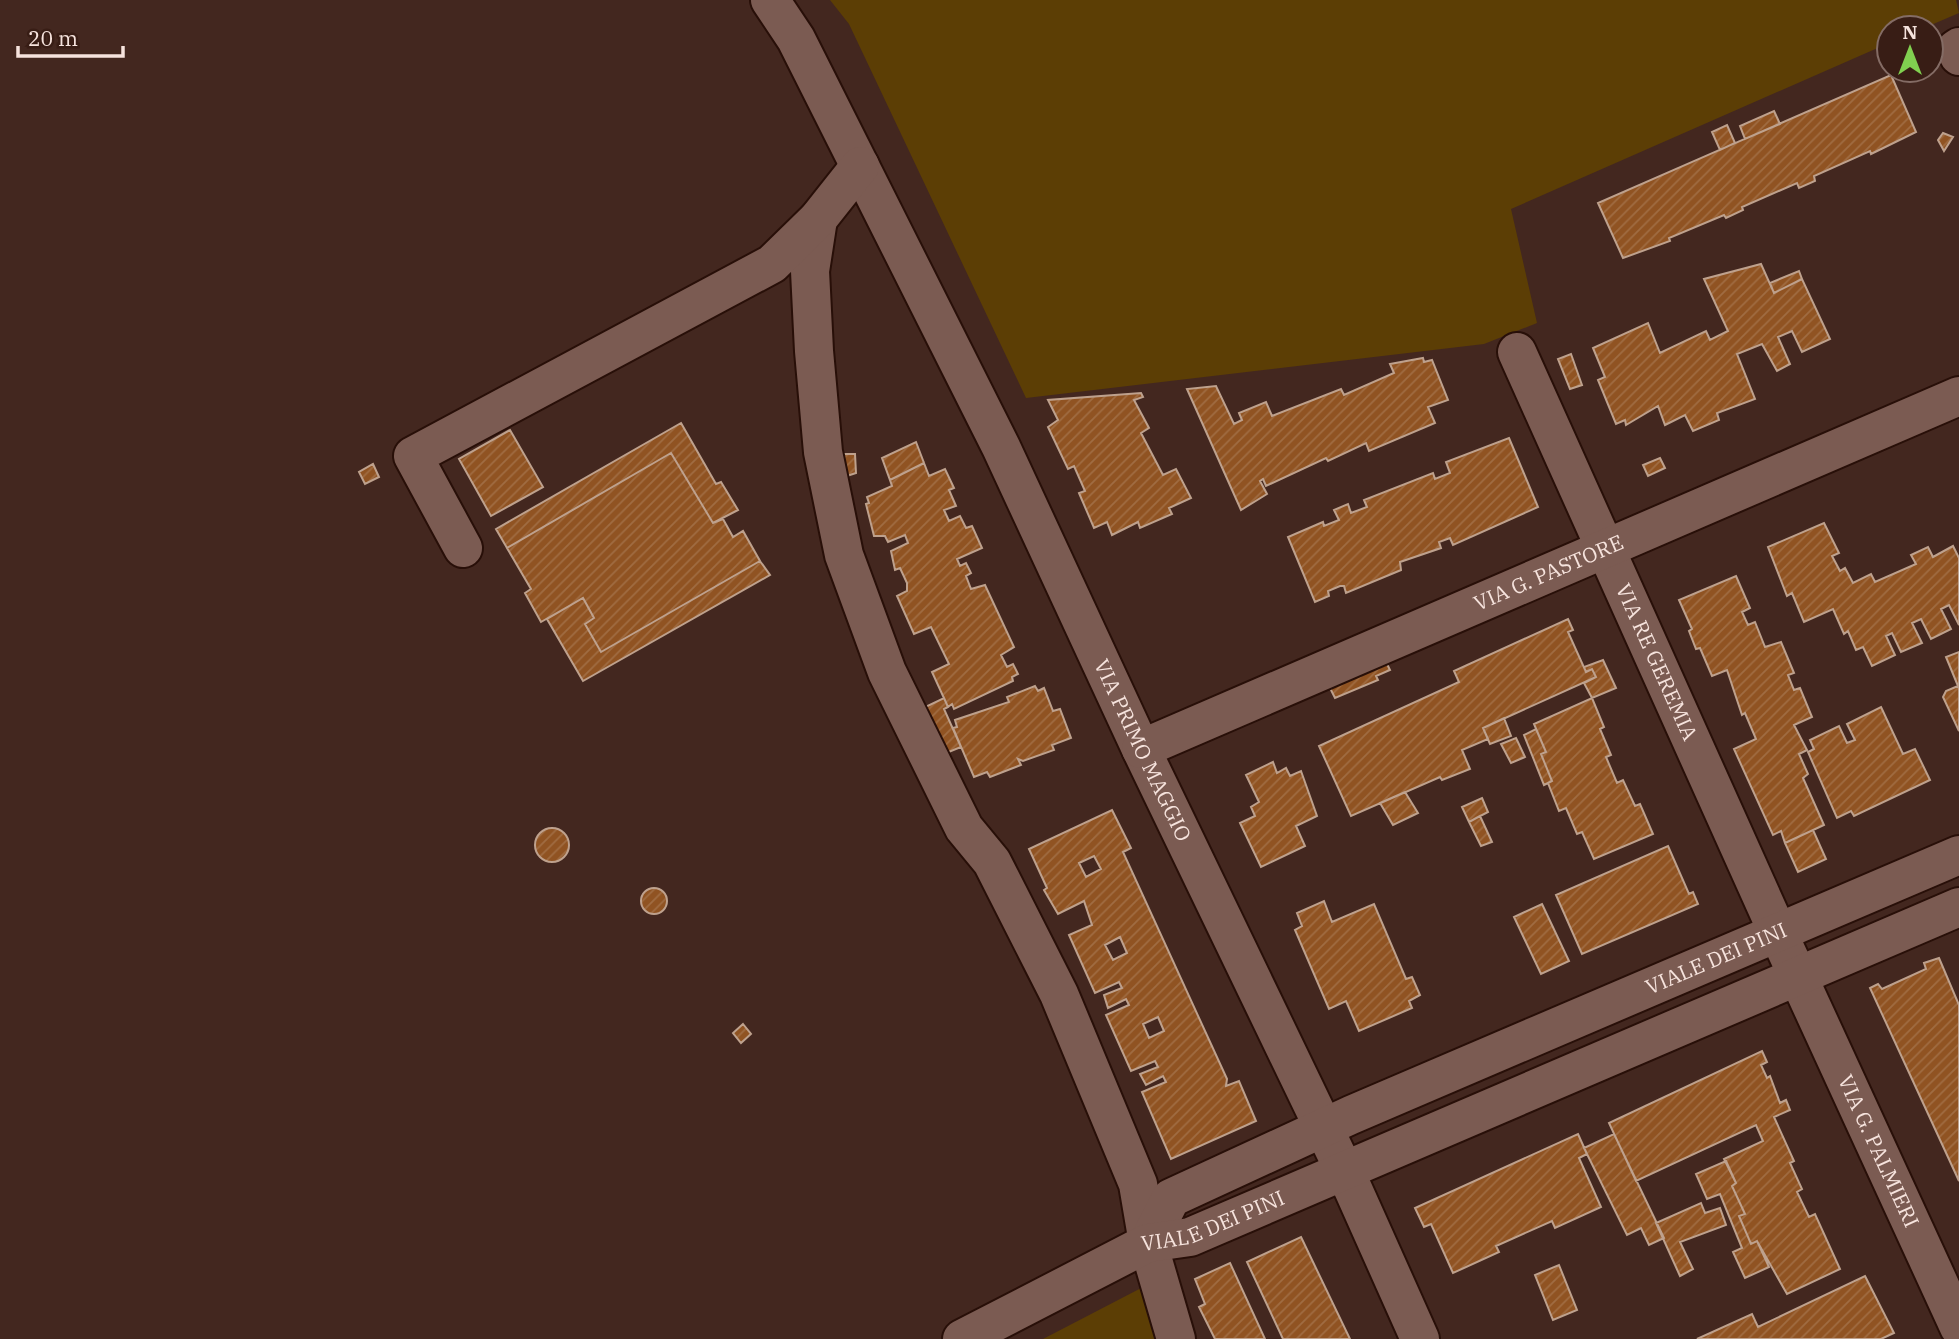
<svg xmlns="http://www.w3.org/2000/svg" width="1959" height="1339" font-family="'IBM Plex Serif',serif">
	<defs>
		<pattern id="building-hatch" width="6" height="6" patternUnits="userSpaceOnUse" patternTransform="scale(1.75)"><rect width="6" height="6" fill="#905322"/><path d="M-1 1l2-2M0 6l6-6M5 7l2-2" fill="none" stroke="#a06c42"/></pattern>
	</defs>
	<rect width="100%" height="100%" fill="#43271f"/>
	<!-- grass -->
	<path fill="#5c3e05" d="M830 0H1956L1959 13 1924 28H1889V43L1511 209 1537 323 1484 344 1026 398 849 24Z
		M1147 1285 1161 1339H1043Z"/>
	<!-- building -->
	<path fill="url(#building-hatch)" stroke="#bea18d" stroke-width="2" fill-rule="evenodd" d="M1891 75 1916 132 1871 154 1870 151 1814 176 1815 181 1799 188 1797 183 1742 207 1743 210 1726 218 1724 215 1669 238 1670 241 1623 258 1598 203Z
		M1774 111 1780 124 1745 139 1740 126Z
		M1727 125 1735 143 1720 150 1712 132Z
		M1943 133 1953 137 1944 151 1938 140Z
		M1761 264 1774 293 1802 279 1830 339 1802 352 1792 331 1778 337 1790 364 1777 371 1762 344 1737 354 1755 399 1717 413 1719 420 1693 431 1685 415 1665 425 1658 406 1626 425 1625 420 1616 424 1598 380 1605 377 1593 348 1648 323 1660 353 1706 331 1710 340 1728 331 1704 279Z
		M1799 271 1802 279 1774 293 1770 283Z
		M1571 354 1582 385 1570 389 1558 359Z
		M1423 358 1424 362 1432 360 1448 400 1428 407 1435 423 1369 451 1366 443 1328 461 1326 458 1266 486 1263 479 1260 481 1267 494 1241 510 1187 389 1216 386 1234 424 1242 420 1239 413 1266 402 1272 416 1341 389 1344 395 1394 373 1390 364Z
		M1141 393 1143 397 1134 400 1149 428 1141 433 1163 475 1176 469 1191 498 1169 508 1172 514 1140 528 1138 522 1112 535 1107 522 1094 528 1079 493 1085 491 1074 466 1068 469 1048 427 1058 420 1048 400Z
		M681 423 716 484 721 482 738 510 713 523 671 453 507 548 496 529Z
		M510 430 543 487 491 516 459 459Z
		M1509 438 1538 507 1453 545 1450 538 1439 542 1441 548 1400 562 1401 570 1346 593 1344 586H1340L1328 591 1329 596 1315 602 1288 537 1323 522 1324 526 1339 520 1334 510 1348 504 1351 513 1367 507 1364 500 1433 473 1435 479 1450 473 1446 462Z
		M916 442 924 463 890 480 882 458Z
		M671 453 713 523 723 519 733 537 743 531 760 561 601 652 585 624 594 618 583 598 541 622 525 593 531 589 507 548Z
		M841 454H855L856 473 844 477Z
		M1660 458 1665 468 1648 476 1643 465Z
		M924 463 929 476 945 469 954 488 949 490 956 506 944 510 949 521 960 516 966 528 972 526 982 548 957 559 960 566 966 563 971 573 966 576 971 589 985 585 1014 647 1001 655 1007 667 1013 664 1018 674 1012 677 1013 681 954 709 952 704 948 707 932 672 949 664 931 627 914 634 897 596 907 591V583L900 568 895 570 891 551 908 543 905 535 888 542 885 536H874L866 504 869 503 867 497 892 486 890 480Z
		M373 464 379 477 365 484 359 472Z
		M1824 523 1839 553 1832 556 1840 571 1845 568 1853 583 1871 574 1875 582 1916 564 1911 555 1928 547 1933 557 1953 546 1959 558V625L1949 605 1941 609 1951 629 1931 639 1921 619 1912 623 1922 643 1901 652 1892 633 1886 636 1895 655 1872 666 1863 647 1856 650 1848 631 1844 634 1833 609 1804 622 1792 593 1787 596 1768 547Z
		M760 561 770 575 583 681 547 619 583 598 594 618 585 624 601 652Z
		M1736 576 1750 608 1742 612 1748 625 1755 622 1765 647 1781 642 1794 673 1788 675 1794 690 1800 688 1812 717 1794 725 1807 750 1799 754 1808 774 1803 778 1824 825 1785 843 1781 831 1773 835 1734 749 1756 739 1745 713 1742 715 1727 670 1712 676 1700 648 1696 649 1689 631 1692 629 1679 600Z
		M1568 619 1573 630 1568 632 1586 672 1592 669 1596 677 1483 728 1488 739 1462 750 1470 769 1442 780 1440 777 1351 816 1319 746 1459 682 1454 671Z
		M1959 652V731L1943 697 1946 691 1958 686 1946 657Z
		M1603 660 1616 688 1592 698 1584 683 1596 677 1592 669 1586 672 1584 667Z
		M1387 664 1390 670 1376 676 1378 680 1335 698 1330 688Z
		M1035 686 1038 691 1044 688 1053 711 1060 709 1071 738 1052 745 1054 750 1023 761 1018 759 1021 765 990 777 987 772 974 777 953 728 957 727 955 720 1009 702 1007 697Z
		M944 698 948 707 944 709 961 747 939 756 917 711Z
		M1592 698 1604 727 1600 729 1611 755 1606 757 1617 783 1623 780 1635 806 1640 804 1653 834 1594 859 1582 832 1577 834 1566 808 1559 811 1548 783 1552 781 1541 754 1546 752 1534 724Z
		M1881 707 1903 754 1915 749 1930 780 1854 816 1851 811 1837 818 1808 752 1814 749 1810 740 1839 726 1847 743 1855 740 1847 724Z
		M1504 718 1511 736 1490 744 1483 728Z
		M1536 729 1546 752 1541 754 1552 781 1544 785 1524 735Z
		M1516 738 1525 757 1511 763 1501 744Z
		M1273 762 1277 773 1286 768 1290 776 1301 771 1317 816 1296 826 1305 846 1261 867 1240 823 1255 816 1251 807 1259 802 1246 775Z
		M1405 792 1418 813 1393 825 1380 803Z
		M1482 798 1488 812 1469 822 1462 807Z
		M1112 810 1131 848 1123 852 1227 1079 1226 1086 1239 1081 1256 1121 1171 1159 1142 1092 1166 1082 1163 1076 1146 1085 1140 1074 1158 1067 1155 1061 1131 1071 1106 1015 1129 1005 1126 999 1108 1008 1104 995 1122 988 1119 982 1095 993 1069 935 1092 925 1084 901 1058 914 1044 890 1047 888 1029 849ZM1094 856 1101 869 1086 877 1079 863ZM1120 937 1127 953 1113 960 1105 945ZM1158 1017 1164 1031 1149 1038 1143 1024Z
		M1480 816 1492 842 1481 846 1469 822Z
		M535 845a17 17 0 1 1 34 0a17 17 0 1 1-34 0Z
		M1813 830 1826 859 1798 872 1785 843Z
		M1668 846 1689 894 1693 892 1698 904 1582 954 1556 895Z
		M641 901a13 13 0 1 1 26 0a13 13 0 1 1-26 0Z
		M1324 901 1332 922 1374 904 1406 979 1412 977 1420 995 1409 1001 1412 1008 1359 1031 1346 1001 1329 1009 1295 930 1302 926 1297 913Z
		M1542 904 1569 961 1541 974 1514 917Z
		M1939 958 1959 1005V1181L1870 988 1878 984 1882 989 1926 969 1924 963Z
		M743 1024 751 1034 741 1043 733 1033Z
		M1762 1051 1767 1062 1761 1065 1767 1078 1770 1076 1780 1103 1786 1100 1790 1110 1774 1117 1794 1161 1790 1163 1802 1189 1797 1192 1809 1217 1815 1214 1840 1269 1787 1294 1757 1241 1751 1244 1739 1216 1745 1214 1732 1186 1736 1183 1724 1159 1763 1141 1756 1125 1636 1181 1609 1123Z
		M1578 1134 1587 1154 1579 1158 1601 1207 1555 1228 1552 1221 1496 1246 1499 1252 1453 1273 1431 1224 1424 1227 1415 1208Z
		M1614 1134 1664 1238 1649 1245 1641 1228 1627 1235 1584 1148Z
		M1726 1161 1736 1183 1732 1186 1745 1214 1739 1216 1751 1244 1757 1241 1769 1267 1745 1278 1733 1252 1742 1248 1720 1194 1707 1199 1696 1174Z
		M1701 1203 1705 1213 1720 1208 1726 1225 1680 1242 1693 1269 1680 1276 1656 1223Z
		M1301 1237 1350 1339H1283L1247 1262Z
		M1230 1263 1265 1339H1215L1199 1307 1205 1304 1195 1279Z
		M1559 1265 1577 1310 1553 1320 1535 1275Z
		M1865 1276 1894 1333 1881 1339H1697L1752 1314 1758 1327Z"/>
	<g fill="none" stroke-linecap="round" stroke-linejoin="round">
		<!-- minor casing -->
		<g stroke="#280f08" stroke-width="42">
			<g id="minor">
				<path id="s1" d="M770 0 796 39 1001 447 1141 749 1353 1189 1420 1339"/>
				<path d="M1959 47 1956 49 1959 56"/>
				<path d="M818 219 810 271 814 351 823 452 844 555 887 672 964 828 992 862 1059 994 1138 1184 1148 1243 1176 1339"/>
				<path id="s2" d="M1517 352 1778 933 1959 1327"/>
				<path d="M463 548 413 456 772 264 818 219 860 166"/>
				<path id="s3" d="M1141 749 1959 396"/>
				<path id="s4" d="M1148 1243 1171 1198 1351 1115 1959 855"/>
				<path id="s5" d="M962 1339 1148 1243 1190 1237 1959 907"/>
			</g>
		</g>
		<!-- minor -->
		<use href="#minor" stroke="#7b5b52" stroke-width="38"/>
	</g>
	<g text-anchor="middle" stroke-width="5" stroke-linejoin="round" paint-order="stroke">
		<!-- street labels -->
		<g font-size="21" fill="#f6e3dd" stroke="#381d15">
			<text dy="7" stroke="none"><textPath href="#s3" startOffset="444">VIA G. PASTORE</textPath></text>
			<text dy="7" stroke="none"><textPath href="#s2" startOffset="340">VIA RE GEREMIA</textPath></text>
			<text dy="7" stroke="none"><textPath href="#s1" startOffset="838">VIA PRIMO MAGGIO</textPath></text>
			<text dy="7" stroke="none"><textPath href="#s4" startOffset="646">VIALE DEI PINI</textPath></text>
			<text dy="7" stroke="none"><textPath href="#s2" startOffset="877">VIA G. PALMIERI</textPath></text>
			<text dy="7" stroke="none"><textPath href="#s5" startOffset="278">VIALE DEI PINI</textPath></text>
		</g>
	</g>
	<!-- north arrow -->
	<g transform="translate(1910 49)"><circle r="33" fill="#381d15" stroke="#846c65" stroke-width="2"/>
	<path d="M0-5L12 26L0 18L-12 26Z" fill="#81d050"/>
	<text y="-10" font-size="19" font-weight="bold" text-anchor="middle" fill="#f6e3dd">N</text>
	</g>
	<!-- scale -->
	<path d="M18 46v10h105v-10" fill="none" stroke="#f6e3dd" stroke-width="3.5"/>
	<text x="28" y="46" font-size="21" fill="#f6e3dd" stroke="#381d15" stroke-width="5" paint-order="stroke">20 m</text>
</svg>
